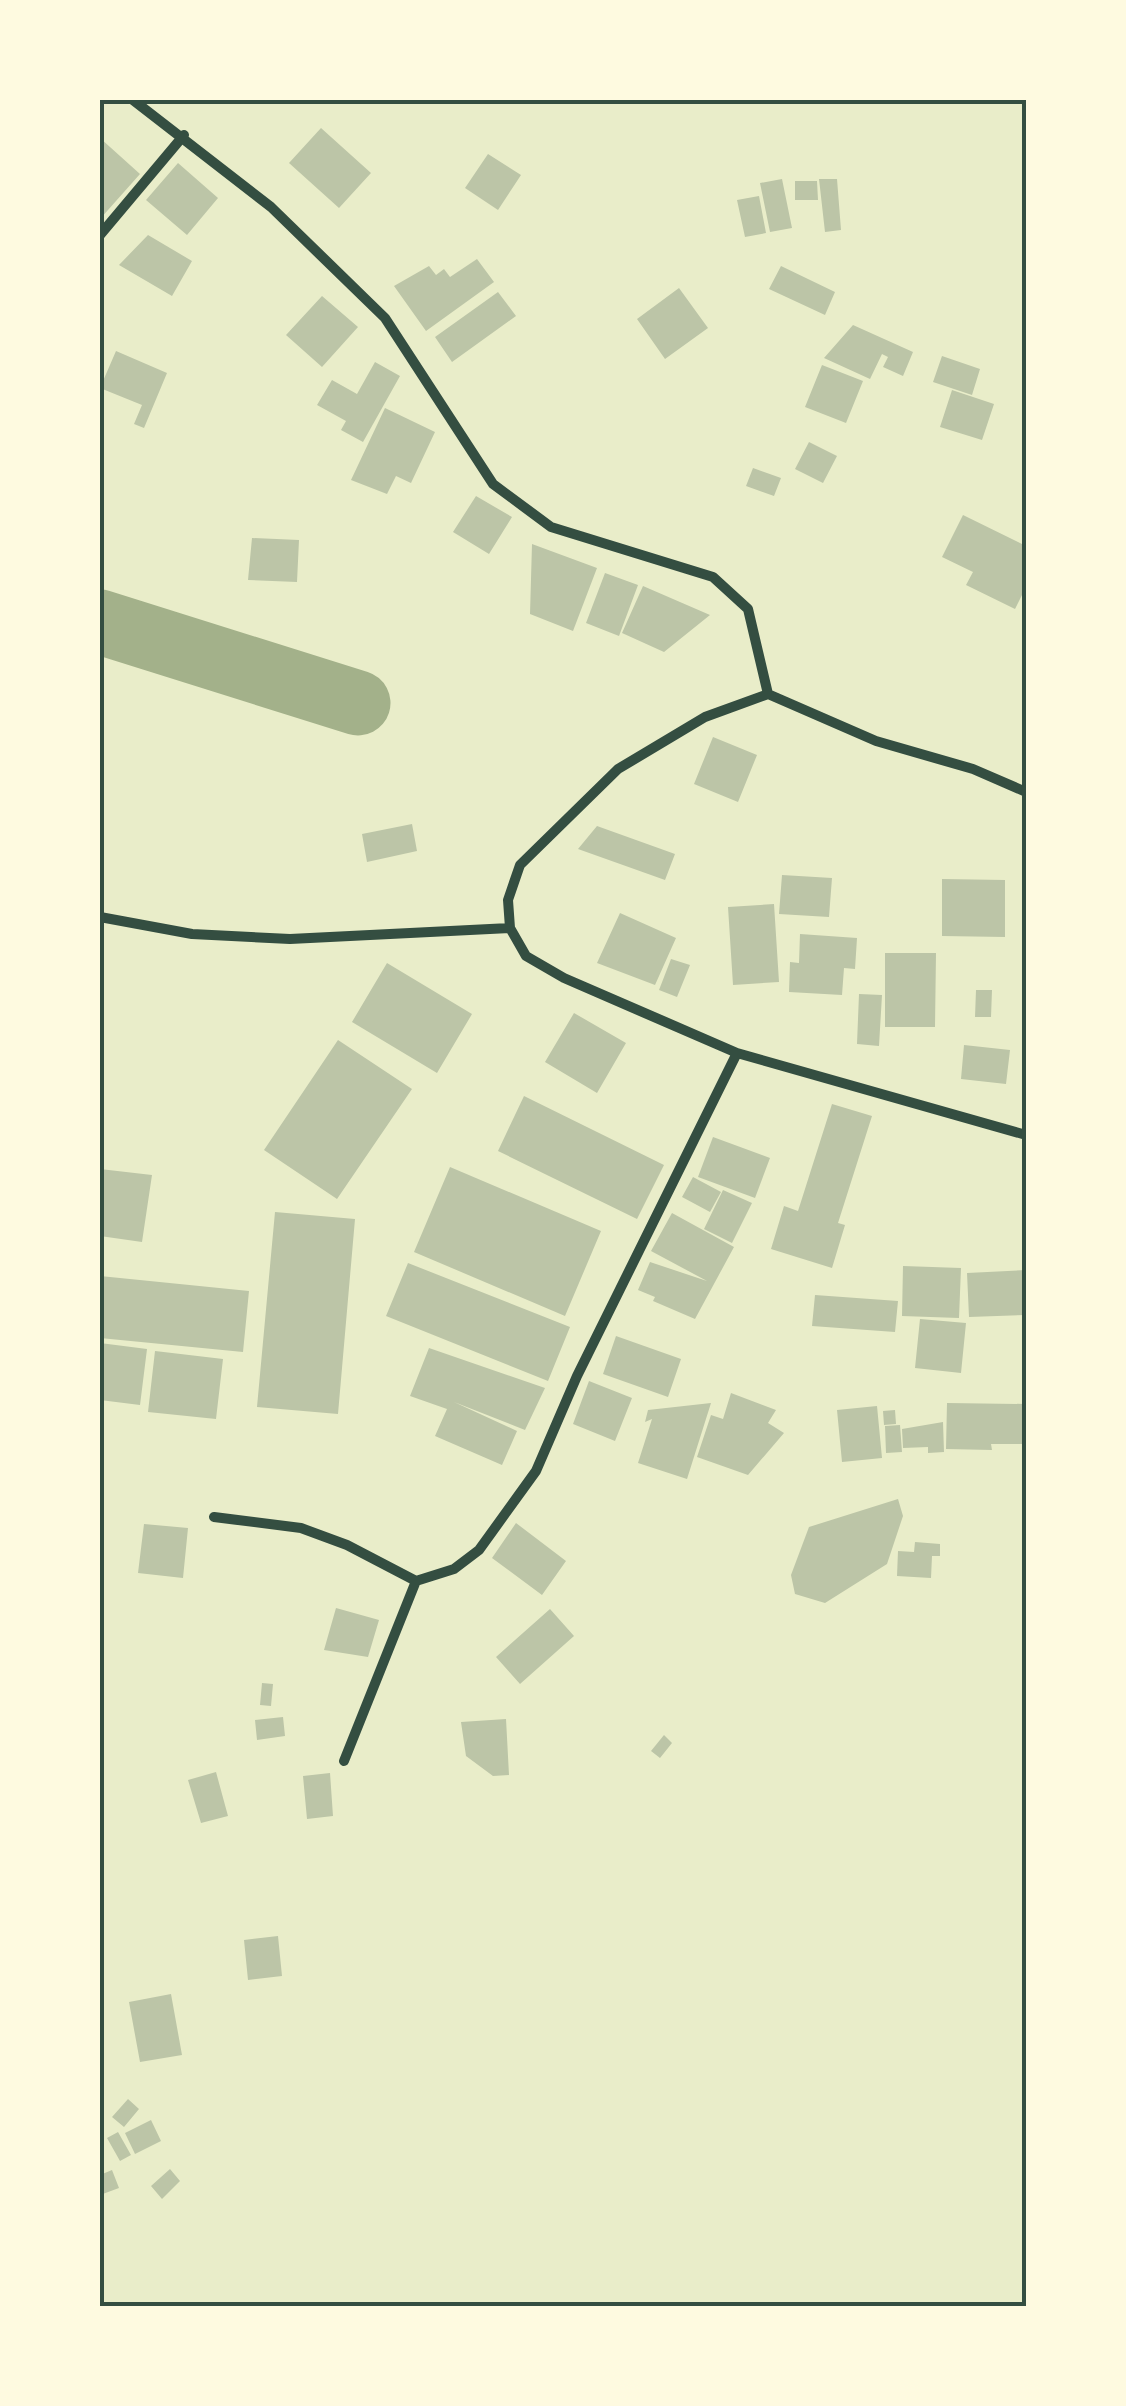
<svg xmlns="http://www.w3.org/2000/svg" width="1126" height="2406" font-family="Merriweather,serif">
	<rect width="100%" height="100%" fill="#e9edc9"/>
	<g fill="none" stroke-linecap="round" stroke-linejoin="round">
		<!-- river -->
		<path stroke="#a3b18a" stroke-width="65" d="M100 622 358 703"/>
	</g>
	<!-- building -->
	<path fill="#bcc5a7" d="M321 128 371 173 339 208 289 163Z
		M100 138 140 174 100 219Z
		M488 154 521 175 498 210 465 188Z
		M178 163 218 198 187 235 146 200Z
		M782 179 792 228 770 232 760 183Z
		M819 179H837L841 230 825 232Z
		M795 181H817L818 200H795Z
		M759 196 766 233 745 237 737 200Z
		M148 235 192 261 172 296 119 265Z
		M477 259 494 282 426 331 394 286 429 266 436 275 444 269 450 277Z
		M781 266 835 292 825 315 769 289Z
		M679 288 708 328 665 359 637 319Z
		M498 292 516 316 452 362 435 337Z
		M322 296 358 327 322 367 286 335Z
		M853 325 913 352 903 376 883 367 888 357 882 354 870 379 824 358Z
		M116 351 167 373 144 428 134 424 142 405 100 388Z
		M942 356 980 369 972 395 933 382Z
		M375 362 400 376 363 442 341 430 346 421 317 405 332 380 357 394Z
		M822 365 863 381 846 423 805 407Z
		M952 390 994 404 982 440 940 427Z
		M385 408 435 432 411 483 396 476 387 494 351 480Z
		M809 442 837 456 823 483 795 469Z
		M753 468 781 478 774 496 746 486Z
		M476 496 512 517 489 554 453 532Z
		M963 515 1026 546V587L1015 609 966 585 973 572 942 557Z
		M252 538 299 540 297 582 248 580Z
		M532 544 597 568 573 631 530 614Z
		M605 573 638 585 619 636 586 623Z
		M643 586 710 615 664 652 622 633Z
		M713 737 757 755 738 802 694 784Z
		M412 824 417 851 367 862 362 834Z
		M597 826 675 854 665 880 578 849Z
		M782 875 832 878 829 917 779 914Z
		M942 879 1005 880V937L942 936Z
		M774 904 779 982 733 985 728 907Z
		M620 913 676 938 655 985 597 963Z
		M800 934 857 938 855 969 844 968 842 995 789 992 790 962 799 963Z
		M885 953H936L935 1027H885Z
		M671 959 690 965 677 997 659 990Z
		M387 963 472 1014 437 1073 352 1022Z
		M976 990H992L991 1017H975Z
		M859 994 882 995 879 1046 857 1044Z
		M574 1013 626 1043 597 1093 545 1062Z
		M338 1040 412 1089 337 1199 264 1150Z
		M964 1045 1010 1050 1006 1084 961 1079Z
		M524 1096 664 1165 637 1219 498 1151Z
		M832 1104 872 1116 838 1223 845 1225 832 1268 771 1249 784 1206 798 1211Z
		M713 1137 770 1158 755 1198 698 1177Z
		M450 1167 601 1231 565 1316 414 1252Z
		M100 1169 152 1175 142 1242 100 1236Z
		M693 1177 721 1192 710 1212 682 1197Z
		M723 1190 752 1203 732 1243 704 1229Z
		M275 1212 355 1219 338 1414 257 1407Z
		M672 1213 734 1247 695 1319 653 1301 655 1297 638 1290 650 1262 707 1281 651 1251Z
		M408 1263 570 1327 548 1381 386 1316Z
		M903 1266 961 1268 959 1318 902 1316Z
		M1026 1270V1315L969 1317 967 1273Z
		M100 1276 249 1291 243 1352 100 1338Z
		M815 1295 898 1301 895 1332 812 1326Z
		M920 1319 966 1323 961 1373 915 1368Z
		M616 1336 681 1359 668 1397 603 1374Z
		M100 1343 147 1349 140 1405 100 1400Z
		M429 1348 545 1388 525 1430 454 1402 517 1431 502 1465 435 1436 447 1409 410 1396Z
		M155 1351 223 1359 216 1419 148 1412Z
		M589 1381 632 1398 615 1441 573 1424Z
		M731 1393 776 1410 768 1423 784 1433 748 1475 697 1457 711 1415 723 1419Z
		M711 1403 687 1479 638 1463 652 1419 645 1422 648 1410Z
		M947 1403 1026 1404V1444H991L992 1450 946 1449Z
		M877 1406 882 1458 842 1462 837 1410Z
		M895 1410 896 1424 884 1425 883 1411Z
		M943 1422 944 1452 928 1453V1447L903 1448 902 1429Z
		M900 1425 902 1452 886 1453 885 1426Z
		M898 1499 903 1516 887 1564 825 1603 795 1594 791 1575 809 1527Z
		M516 1523 566 1561 542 1595 492 1558Z
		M144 1524 188 1528 183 1578 138 1573Z
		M915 1542 940 1544V1556H932L931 1578 897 1576 898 1551 914 1552Z
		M336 1608 379 1620 368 1657 324 1650Z
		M550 1609 574 1636 520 1684 496 1657Z
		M262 1683 273 1684 271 1706 260 1705Z
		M283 1717 285 1736 257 1740 255 1720Z
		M506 1719 509 1775 493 1776 466 1756 461 1722Z
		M664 1735 672 1743 660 1758 651 1751Z
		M216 1772 228 1816 201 1823 188 1780Z
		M330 1773 333 1816 307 1819 303 1776Z
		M278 1936 282 1976 248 1980 244 1940Z
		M171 1994 182 2055 140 2062 129 2002Z
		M128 2099 139 2109 124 2127 112 2117Z
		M151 2120 161 2141 135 2154 125 2133Z
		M118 2132 131 2155 120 2161 107 2138Z
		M170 2169 180 2181 162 2199 151 2186Z
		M112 2170 119 2188 100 2195V2175Z"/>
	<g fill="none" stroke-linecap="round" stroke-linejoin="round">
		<!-- minor -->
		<path stroke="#344e41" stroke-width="10" d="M133 100 271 207 385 318 493 484 551 527 713 577 748 609 768 694 705 717 618 769 520 865 508 900 510 928 526 956 564 978 737 1053 1026 1135
			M100 235 184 135
			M768 694 876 741 973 769 1026 792
			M100 917 192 934 290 939 510 928
			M214 1517 301 1528 347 1545 416 1581
			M416 1581 454 1569 479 1550 536 1471 577 1376 737 1053
			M344 1761 416 1581"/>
	</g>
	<!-- border -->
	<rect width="1126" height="2406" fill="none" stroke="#fefae0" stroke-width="205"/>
	<rect x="102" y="102" width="922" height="2202" fill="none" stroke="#344e41" stroke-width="4"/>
</svg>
